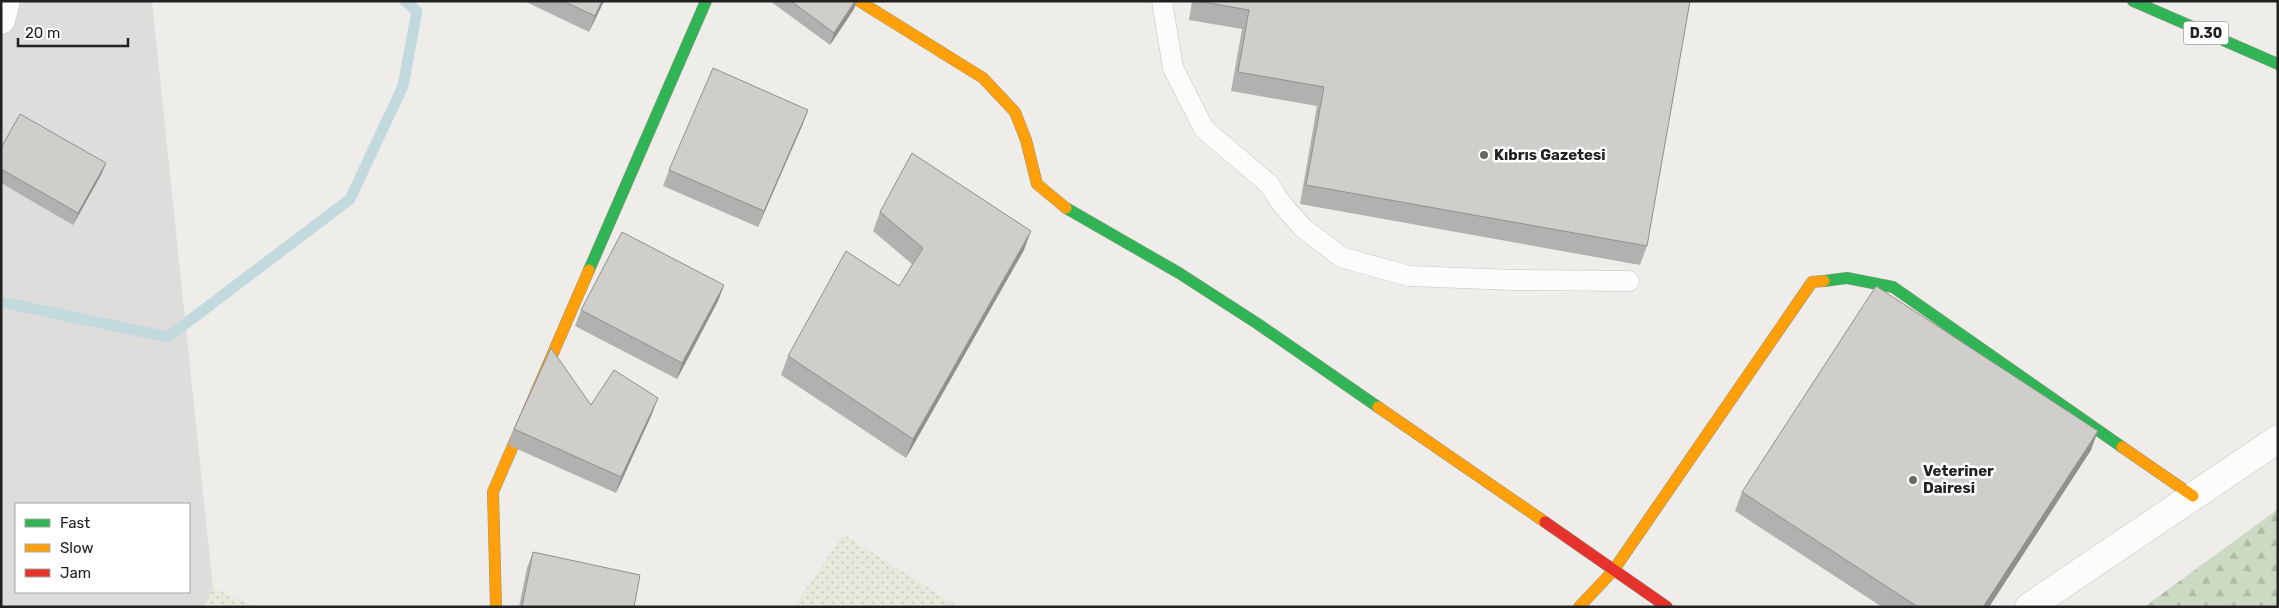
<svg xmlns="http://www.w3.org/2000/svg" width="2279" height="608" font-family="Rubik,sans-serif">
	<defs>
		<pattern id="farmland-dots" width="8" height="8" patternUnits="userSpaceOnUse" patternTransform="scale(1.25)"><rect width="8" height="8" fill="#e9e8dc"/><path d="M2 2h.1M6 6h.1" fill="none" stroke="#c8c7bc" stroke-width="1.8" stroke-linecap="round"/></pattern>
		<pattern id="forest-firs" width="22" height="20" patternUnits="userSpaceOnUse" patternTransform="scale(1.25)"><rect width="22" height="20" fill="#cddac3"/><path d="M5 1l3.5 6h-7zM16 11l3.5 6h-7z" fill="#b0bba7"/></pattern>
	</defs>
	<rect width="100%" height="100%" fill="#efedea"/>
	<!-- residential -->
	<path fill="#dedddb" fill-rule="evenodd" d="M1 1H152L213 588 204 607H1ZM16 504H189V592H16Z"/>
	<!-- farmland -->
	<path fill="url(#farmland-dots)" d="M843 534 959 607H794Z
		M213 588 256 607H204Z"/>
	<!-- forest -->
	<path fill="url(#forest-firs)" d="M2278 509V607H2144Z"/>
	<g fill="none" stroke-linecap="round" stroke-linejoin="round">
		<!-- stream -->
		<path stroke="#c2dade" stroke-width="11" d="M1 302 168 337 350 199 403 86 417 11 405 1"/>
		<!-- lane casing -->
		<g stroke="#c5c4c2" stroke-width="21">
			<path id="lane" d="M1162 1 1173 68 1204 129 1269 184 1281 203 1303 228 1341 257 1409 276 1513 280 1629 281"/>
		</g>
		<!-- street casing -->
		<g stroke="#c5c4c2" stroke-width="29">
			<path id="street" d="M1 20 6 1
				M2029 607 2278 439"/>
		</g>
		<!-- fast casing -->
		<g stroke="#979784" stroke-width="12">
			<path id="fast" d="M2133 1 2278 64
				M1066 208 1179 273 1258 324 1378 407
				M589 270 706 1
				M1824 281 1847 278 1893 287 2122 447"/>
		</g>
		<!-- slow casing -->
		<g stroke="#979784" stroke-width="12">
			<path id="slow" d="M859 1 983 78 1015 112 1026 140 1037 184 1066 208
				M1378 407 1545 522
				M2122 447 2193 496
				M496 607 493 492 589 270
				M1579 607 1613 571 1812 282 1824 281"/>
		</g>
		<!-- jam casing -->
		<g stroke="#979784" stroke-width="12">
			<path id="jam" d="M1545 522 1667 607"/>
		</g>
		<!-- lane -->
		<use href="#lane" stroke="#fdfcfc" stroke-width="20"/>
		<!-- street -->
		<use href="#street" stroke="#fdfcfc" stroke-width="28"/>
		<!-- fast -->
		<use href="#fast" stroke="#30b455" stroke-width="11"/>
		<!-- slow -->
		<use href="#slow" stroke="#ff9f0a" stroke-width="11"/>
		<!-- jam -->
		<use href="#jam" stroke="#e5322d" stroke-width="11"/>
	</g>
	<!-- wall -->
	<path fill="#b3b1af" d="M524 1H604L589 32Z
		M770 1H857L854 9 830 45Z
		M1192 1H1690L1647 246 1640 265 1300 204 1317 106 1231 91 1242 29 1189 20Z
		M808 110 802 126 758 227 663 186 669 170Z
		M1 148 106 163 101 175 73 225 1 183Z
		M880 212 1024 250 906 458 781 375 788 356 899 286 912 264 873 231Z
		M724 285 718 301 677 379 575 326 581 310Z
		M591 405 652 414 616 493 508 445 514 429Z
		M2091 450 1989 607H1882L1735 511 1742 492Z
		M533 552 634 607H519L527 568Z"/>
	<!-- shaded-wall -->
	<path fill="#92908e" d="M602 1H604L589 32 595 16Z
		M855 1H857L854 9 830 45 834 33Z
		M808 110 802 126 758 227 764 211Z
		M106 163 101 175 73 225 78 213Z
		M1031 231 1024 250 906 458 913 439Z
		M724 285 718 301 677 379 682 363Z
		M658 398 652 414 616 493 621 477Z
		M2098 431 2091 450 1989 607H1983Z"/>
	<!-- building -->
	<path fill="#d0cecb" stroke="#92908e" d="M563 1H602L595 16Z
		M791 1H855L834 33Z
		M1198 1H1690L1647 246 1306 185 1324 87 1238 72 1249 10Z
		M713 68 808 110 764 211 669 170Z
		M20 114 106 163 78 213 1 169V148Z
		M912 153 1031 231 913 439 788 356 846 251 899 286 923 248 880 212Z
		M622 232 724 285 682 363 581 310Z
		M1876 286 2098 431 1983 607H1918L1742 492Z
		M551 348 591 405 614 370 658 398 621 477 514 429Z
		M533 552 640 575 634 607H522Z"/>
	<!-- markers -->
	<g fill="#696867" stroke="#fff" stroke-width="2">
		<circle cx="1484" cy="155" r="5"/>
		<circle cx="1913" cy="480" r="5"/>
	</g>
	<g text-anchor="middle" stroke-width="5" stroke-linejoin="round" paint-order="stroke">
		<!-- shield labels -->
		<rect fill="#fff" stroke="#646464" stroke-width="1" x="2183.5" y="21.5" width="45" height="23" rx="4"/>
		<g font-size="14" font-weight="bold" fill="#212121">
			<text x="2206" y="38">D.30</text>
		</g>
		<!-- poi labels -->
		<g font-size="15" font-weight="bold" fill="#212121" stroke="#fff" text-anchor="start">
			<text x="1494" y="160">Kıbrıs Gazetesi</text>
			<text x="1923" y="476">Veteriner<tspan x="1923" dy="17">Dairesi</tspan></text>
		</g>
	</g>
	<!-- border -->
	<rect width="2279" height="608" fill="none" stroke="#212121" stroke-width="5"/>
	<!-- legend -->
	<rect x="15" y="503" width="175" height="90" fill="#ffffff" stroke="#a6a6a6"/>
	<rect x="25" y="519" width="25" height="8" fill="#30b455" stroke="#a6a6a6"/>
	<text x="60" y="528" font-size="15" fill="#212121">Fast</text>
	<rect x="25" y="544" width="25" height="8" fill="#ff9f0a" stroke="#a6a6a6"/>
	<text x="60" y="553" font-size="15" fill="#212121">Slow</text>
	<rect x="25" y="569" width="25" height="8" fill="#e5322d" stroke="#a6a6a6"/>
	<text x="60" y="578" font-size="15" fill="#212121">Jam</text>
	<!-- scale -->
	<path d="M18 38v8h110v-8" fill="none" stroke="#212121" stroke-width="2.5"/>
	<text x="25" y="38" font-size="15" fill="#212121" stroke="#ffffff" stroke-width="4" paint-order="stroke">20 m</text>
</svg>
